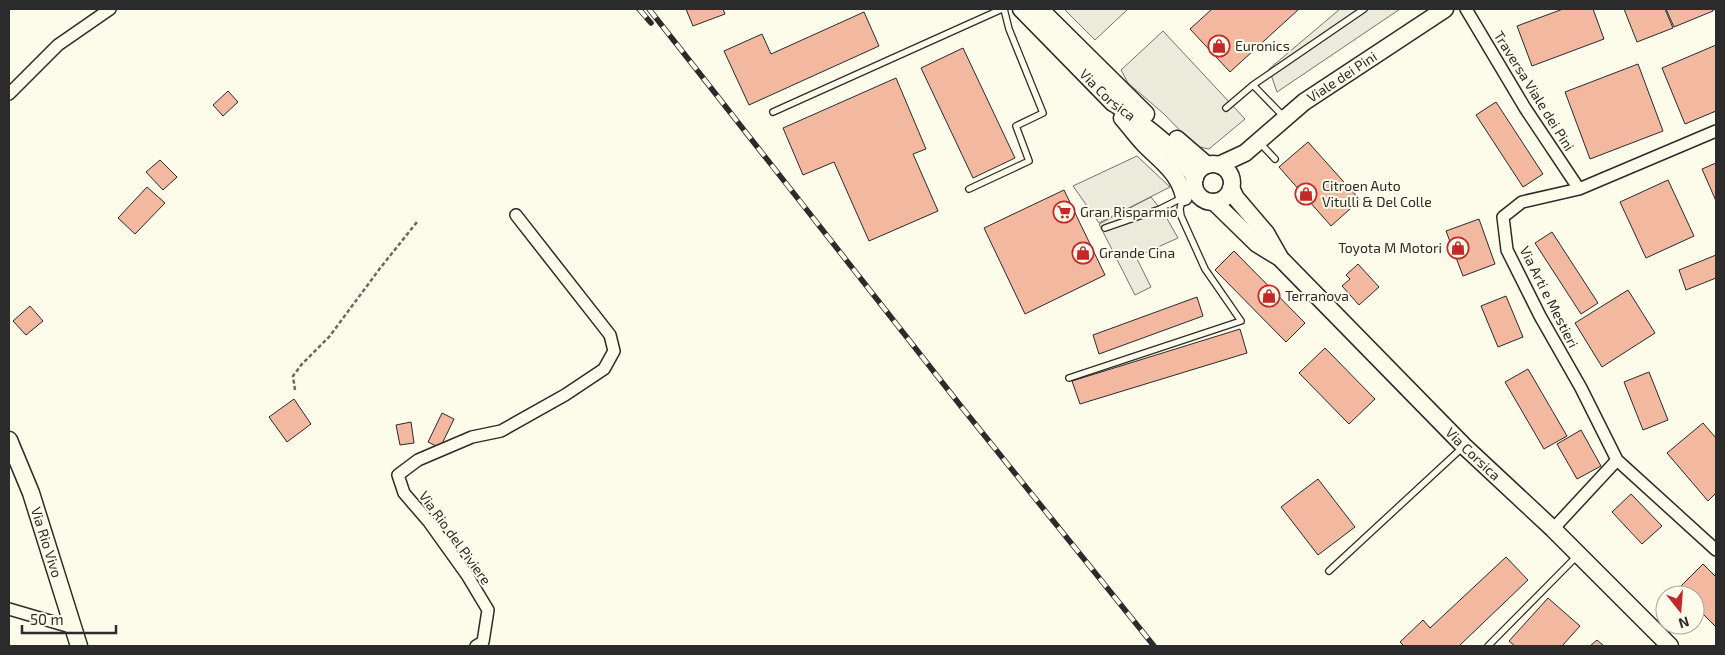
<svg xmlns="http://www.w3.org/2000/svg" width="1725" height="655" font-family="'Exo 2',sans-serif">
	<rect width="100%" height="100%" fill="#fdfbea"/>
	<!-- parking -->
	<path fill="#eceadb" stroke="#74746e" d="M1064 9H1128L1095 40Z
		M1340 9H1400L1277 92 1269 69Z
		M1163 31 1245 119 1209 149 1195 146 1164 114 1128 83 1121 70Z
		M1137 156 1170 187 1099 223 1073 186Z
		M1151 197 1165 215 1178 238 1136 257 1151 287 1135 295 1099 224Z"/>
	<!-- building -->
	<path fill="#f2b8a0" stroke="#2b2b2b" d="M686 9H723L725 14 693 26Z
		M1212 9H1299L1230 72 1190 29Z
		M1563 9H1593L1604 39 1532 66 1517 26Z
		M1624 9H1665L1673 28 1637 42Z
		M1666 9H1713V11L1674 27Z
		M864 12 879 46 749 105 724 51 762 34 771 54Z
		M1716 45V111L1685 124 1662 68Z
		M963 48 1015 158 973 178 921 68Z
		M1638 64 1663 131 1590 159 1565 92Z
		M896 78 926 149 913 154 938 211 869 241 834 162 803 175 783 128Z
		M228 91 238 102 223 116 213 105Z
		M1496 102 1543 174 1523 187 1476 115Z
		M1308 142 1360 200 1331 226 1279 167Z
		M160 160 177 177 163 190 146 172Z
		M1716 163V201L1702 169Z
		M1668 180 1694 236 1646 258 1620 202Z
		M147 187 165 203 135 234 118 218Z
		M1064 190 1105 275 1025 314 984 228Z
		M1479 219 1495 264 1463 276 1446 231Z
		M1552 232 1598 303 1581 314 1535 243Z
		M1234 251 1305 323 1286 342 1215 270Z
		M1716 255V278L1686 290 1679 270Z
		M1358 264 1379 287 1359 305 1342 286 1350 279 1346 275Z
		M1628 290 1655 333 1602 367 1575 323Z
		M1506 296 1523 337 1498 347 1481 306Z
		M1197 297 1203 316 1099 354 1093 335Z
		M30 306 43 321 26 335 13 321Z
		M1240 329 1247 353 1080 404 1072 381Z
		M1325 348 1375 399 1349 424 1299 373Z
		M1528 369 1567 436 1544 449 1505 382Z
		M1649 372 1668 420 1643 430 1624 382Z
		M294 399 311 424 287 442 269 417Z
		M442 413 454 419 440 448 428 442Z
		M411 422 414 443 400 445 396 425Z
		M1703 423 1716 438V493L1708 501 1667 453Z
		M1581 430 1601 466 1577 479 1557 444Z
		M1318 479 1355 527 1318 555 1281 507Z
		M1631 494 1662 526 1642 544 1612 512Z
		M1506 557 1528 580 1459 646H1404L1400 642 1423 620 1430 628Z
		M1703 564 1716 577V627L1695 606V595H1684L1678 589Z
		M1548 598 1580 626 1562 646H1515L1509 641Z
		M1597 640 1604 646H1590Z"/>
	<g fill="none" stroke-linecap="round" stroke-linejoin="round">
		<!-- lane casing -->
		<g stroke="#2b2b2b" stroke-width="8">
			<path id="lane" d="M1226 108 1253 85
				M773 112 1002 9
				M1283 116 1253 85 1364 9
				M1260 143 1275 159
				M969 189 1029 161 1016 126 1043 113 1009 29 1004 9
				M1105 228 1160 209 1182 198
				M1069 378 1241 321 1205 269 1181 216 1180 209 1182 200 1196 190
				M1329 571 1463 447
				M1488 646 1577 556"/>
		</g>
		<!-- street casing -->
		<g stroke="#2b2b2b" stroke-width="14">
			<path id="street" d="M1466 9 1525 108 1579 189
				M9 94 58 45 110 9
				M1716 131 1579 189 1522 202 1503 217 1507 250 1540 316 1581 388 1617 460 1716 550
				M1553 529 1617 460
				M9 609 74 628
				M476 646 483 642 488 610 467 575 429 522 404 493 398 475 418 460 472 437 501 431 565 395 604 369 614 351 610 335 516 215"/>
		</g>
		<!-- secondary casing -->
		<g stroke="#2b2b2b" stroke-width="19">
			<g id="secondary">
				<path id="s1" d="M1021 9 1113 103C1124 109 1132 117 1142 124 1163 140 1181 155 1195 178"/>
				<path d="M1040 9 1146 114"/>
				<path d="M1122 118C1130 127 1137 137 1145 145 1161 161 1179 173 1184 197"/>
				<path d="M1177 139 1207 165"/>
				<circle cx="1213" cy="183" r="19"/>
				<path id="s2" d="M1219 165 1245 153 1304 102 1445 9"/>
				<path d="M1231 188 1236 198 1266 233 1279 256"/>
				<path id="s3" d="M1214 202 1257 244 1280 258 1464 446 1553 529 1670 646"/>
				<path id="s4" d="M9 440 31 493 79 646"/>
			</g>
		</g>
		<!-- path -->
		<path stroke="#6a6964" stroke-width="2.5" stroke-dasharray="4 2.5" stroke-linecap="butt" d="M295 390 293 376 302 364 329 337 381 267 417 222"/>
		<!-- lane -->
		<use href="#lane" stroke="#fdfbea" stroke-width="5.5"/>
		<!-- street -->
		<use href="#street" stroke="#fdfbea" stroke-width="11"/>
		<!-- secondary -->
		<use href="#secondary" stroke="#fdfbea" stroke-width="16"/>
		<!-- rail casing -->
		<g stroke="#2b2b2b" stroke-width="5.5">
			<path id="rail" d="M639 9 651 23
				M649 9 960 405 1154 646"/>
		</g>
		<!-- rail -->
		<use href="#rail" stroke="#fdfbea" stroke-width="4" stroke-dasharray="11" stroke-linecap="butt"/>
	</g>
	<!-- icons -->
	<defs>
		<g id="shop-ring" transform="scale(1.125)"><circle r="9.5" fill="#fdfbea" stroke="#c62828" stroke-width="1.5"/><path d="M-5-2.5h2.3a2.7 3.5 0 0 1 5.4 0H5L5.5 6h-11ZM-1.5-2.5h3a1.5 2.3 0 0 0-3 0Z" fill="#c62828"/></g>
		<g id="supermarket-ring" transform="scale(1.125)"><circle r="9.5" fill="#fdfbea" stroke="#c62828" stroke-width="1.5"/><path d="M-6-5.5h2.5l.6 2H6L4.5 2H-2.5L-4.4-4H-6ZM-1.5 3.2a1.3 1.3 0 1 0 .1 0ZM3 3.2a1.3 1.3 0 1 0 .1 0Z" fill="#c62828"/></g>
	</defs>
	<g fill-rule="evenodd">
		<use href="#shop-ring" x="1219" y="46"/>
		<use href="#shop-ring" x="1306" y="194"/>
		<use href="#supermarket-ring" x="1064" y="212"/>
		<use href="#shop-ring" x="1458" y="248"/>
		<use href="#shop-ring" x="1083" y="253"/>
		<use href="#shop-ring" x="1269" y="296"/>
	</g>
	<g text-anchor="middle" stroke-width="4" stroke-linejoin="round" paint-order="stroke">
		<!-- poi labels -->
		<g font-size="14" fill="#2b2b2b" stroke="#fdfbea" text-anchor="start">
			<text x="1235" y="51">Euronics</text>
			<text x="1322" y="191">Citroen Auto<tspan x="1322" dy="16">Vitulli &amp; Del Colle</tspan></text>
			<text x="1080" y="217">Gran Risparmio</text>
			<text x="1442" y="253" text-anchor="end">Toyota M Motori</text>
			<text x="1099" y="258">Grande Cina</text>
			<text x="1285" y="301">Terranova</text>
		</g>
		<!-- street labels -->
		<g font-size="14" fill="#2b2b2b" stroke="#fdfbea">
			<text dy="5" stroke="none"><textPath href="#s2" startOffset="152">Viale dei Pini</textPath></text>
			<text transform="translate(1534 91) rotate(58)" y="5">Traversa Viale dei Pini</text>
			<text dy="5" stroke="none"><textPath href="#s1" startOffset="122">Via Corsica</textPath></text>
			<text transform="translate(1549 297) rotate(63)" y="5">Via Arti e Mestieri</text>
			<text dy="5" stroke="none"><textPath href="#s3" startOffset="362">Via Corsica</textPath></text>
			<text transform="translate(455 538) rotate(54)" y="5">Via Rio del Piviere</text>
			<text dy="5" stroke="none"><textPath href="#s4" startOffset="109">Via Rio Vivo</textPath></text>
		</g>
	</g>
	<!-- border -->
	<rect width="1725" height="655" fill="none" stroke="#2b2b2b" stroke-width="20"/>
	<!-- north arrow -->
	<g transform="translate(1680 610) rotate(163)"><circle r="24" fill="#fdfbea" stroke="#a9a89e"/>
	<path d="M0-4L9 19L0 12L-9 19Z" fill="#c62828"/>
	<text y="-8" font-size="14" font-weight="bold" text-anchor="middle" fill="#2b2b2b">N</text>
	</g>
	<!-- scale -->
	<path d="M22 625v8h94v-8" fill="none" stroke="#2b2b2b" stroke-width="2.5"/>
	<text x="30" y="625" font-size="15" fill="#2b2b2b" stroke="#fdfbea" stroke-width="4" paint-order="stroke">50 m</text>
</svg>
